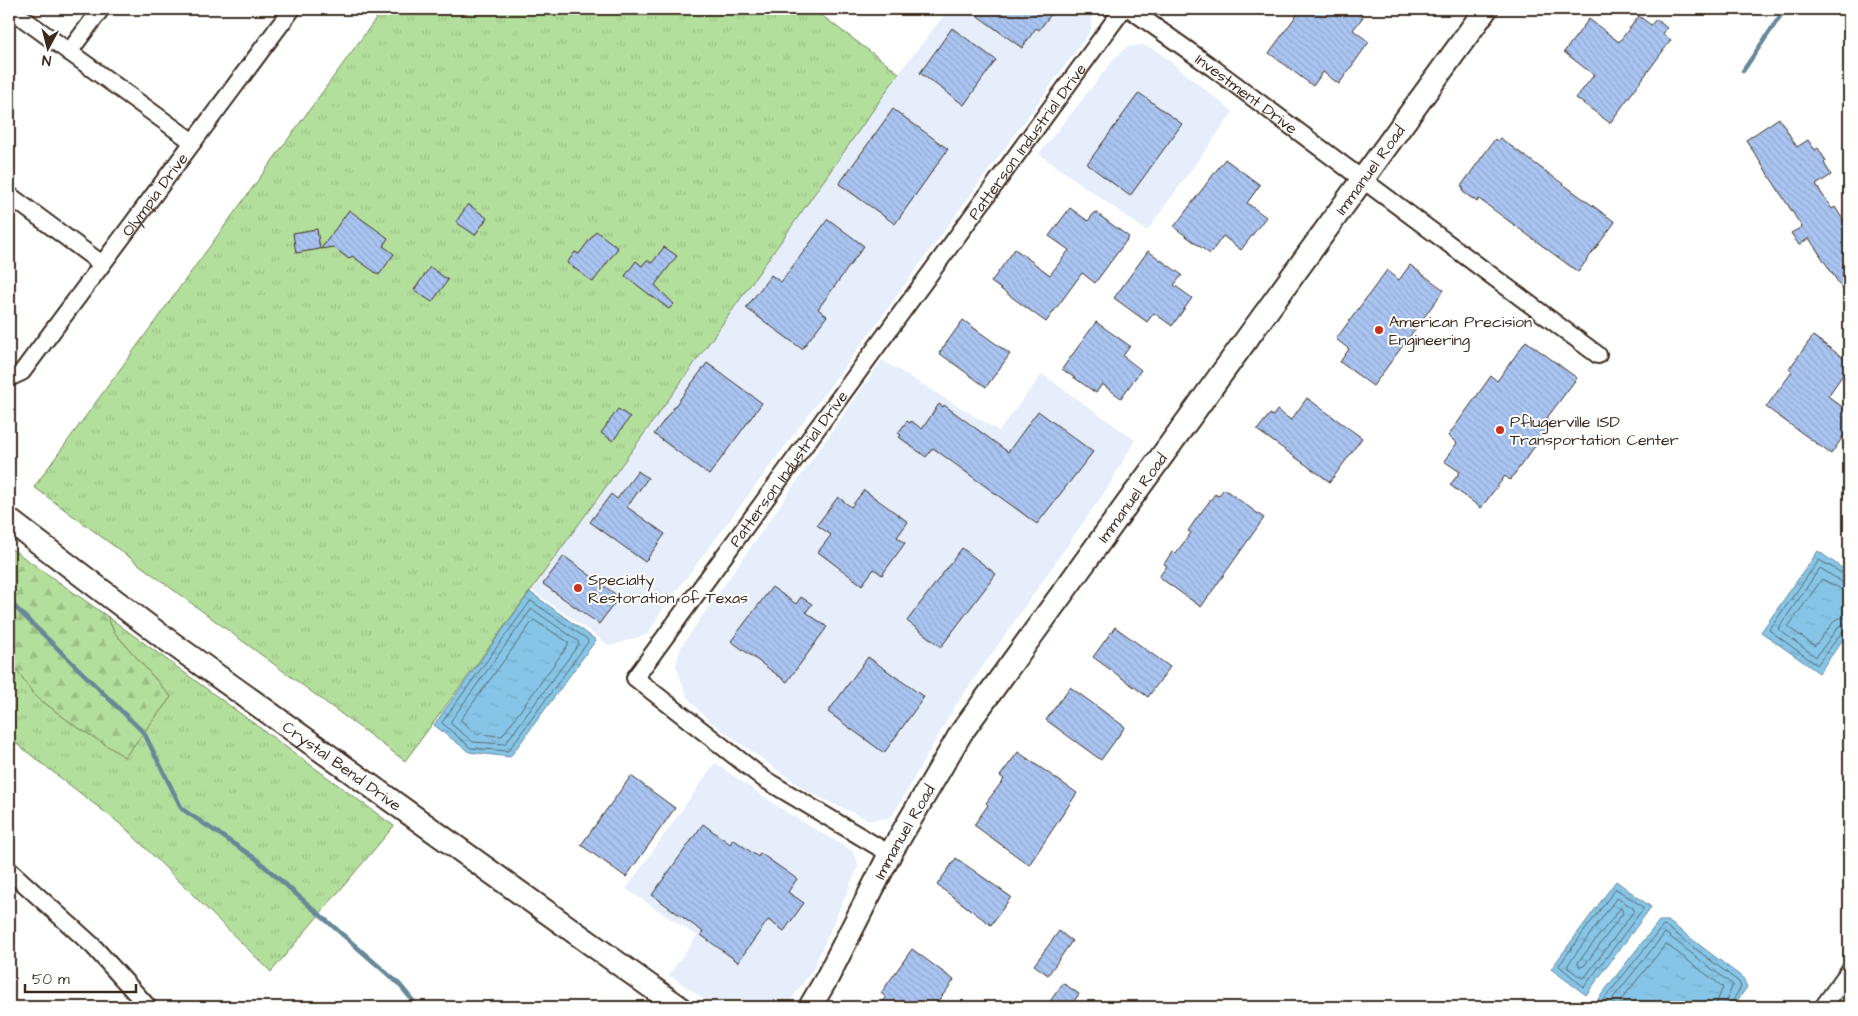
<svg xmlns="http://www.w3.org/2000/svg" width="1858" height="1016" font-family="'Architects Daughter',sans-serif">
	<defs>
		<pattern id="grass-tufts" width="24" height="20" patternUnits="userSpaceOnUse" patternTransform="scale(1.25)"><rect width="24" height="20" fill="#b3df9c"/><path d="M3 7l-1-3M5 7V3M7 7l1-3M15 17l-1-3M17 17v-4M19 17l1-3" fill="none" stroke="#9bc086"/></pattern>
		<pattern id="forest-firs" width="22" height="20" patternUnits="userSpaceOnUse" patternTransform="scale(1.25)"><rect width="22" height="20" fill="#b3df9c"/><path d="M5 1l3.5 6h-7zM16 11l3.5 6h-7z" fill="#9bc086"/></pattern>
		<pattern id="water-ripples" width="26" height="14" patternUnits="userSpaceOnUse" patternTransform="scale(1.25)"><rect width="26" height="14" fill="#86c5e7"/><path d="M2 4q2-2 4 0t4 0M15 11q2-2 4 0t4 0" fill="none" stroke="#75a9c6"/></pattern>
		<pattern id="building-back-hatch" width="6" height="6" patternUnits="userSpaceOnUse" patternTransform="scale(1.25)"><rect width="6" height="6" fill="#aac5f2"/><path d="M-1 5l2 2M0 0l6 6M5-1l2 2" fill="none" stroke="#93a9cf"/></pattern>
	</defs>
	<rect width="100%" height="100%" fill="#fff"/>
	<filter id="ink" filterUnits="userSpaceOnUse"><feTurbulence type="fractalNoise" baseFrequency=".02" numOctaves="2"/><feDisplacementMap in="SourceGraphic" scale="10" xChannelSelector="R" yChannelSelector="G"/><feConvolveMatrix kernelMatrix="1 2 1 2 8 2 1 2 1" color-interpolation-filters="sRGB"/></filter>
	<g filter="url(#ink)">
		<!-- built -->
		<path fill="#e6eefb" d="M949 9H1090L1092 20 1091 30 866 338 660 613 648 634 610 646 530 589 899 73Z
			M1143 45 1156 50 1233 112 1147 231 1039 154 1115 58 1126 47Z
			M882 360 999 431 1042 374 1135 440 1108 487 954 708 893 815 885 819 869 820 808 792 708 720 687 697 676 665 682 645Z
			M715 763 786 812 852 851 859 865 813 969 786 1007H716L669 975 697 936 626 889Z"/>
		<!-- grass -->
		<path fill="url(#grass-tufts)" stroke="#77845d" d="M383 9H813L899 73C738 304 574 534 405 761L34 487Z
			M107 616 394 826 271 972 124 827 9 738V658L34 695 74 725 125 756 171 697 114 632Z"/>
		<!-- forest -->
		<path fill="url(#forest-firs)" stroke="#77845d" d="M9 547 107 616 114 632 171 697 125 757 74 725 34 695 9 658Z"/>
		<!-- water -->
		<path fill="url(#water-ripples)" stroke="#688797" d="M1818 551 1849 573V631L1819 673 1761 632Z
			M530 592 596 640 510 757 469 752 434 725Z
			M1616 881 1651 907 1586 995 1551 969Z
			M1659 921H1668L1743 978 1747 987 1733 1007H1604L1598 999Z"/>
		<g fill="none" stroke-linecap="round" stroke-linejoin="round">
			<!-- shore -->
			<path stroke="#59686e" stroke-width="1" d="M1849 577 1819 560 1769 630 1817 665 1843 631 1849 629
				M1849 583 1842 582 1820 568 1778 629 1816 657 1839 626 1849 623
				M1849 590 1841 589 1822 579 1788 627 1815 646 1835 620 1849 615
				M531 601 587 639 588 642 508 751 471 748 442 723Z
				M532 609 578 641 579 644 505 744 473 742 451 724V721Z
				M534 620 568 642V645L502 736 476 734 461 720Z
				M1616 889 1642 906 1643 909 1584 987 1559 966Z
				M1617 898 1633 908 1634 911 1585 977 1582 978 1568 968V965Z
				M1621 908 1623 913 1584 966 1580 967 1578 963Z
				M1607 1007 1605 998 1663 926 1667 927 1739 982 1741 987 1729 1007
				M1614 1007 1613 998 1665 933 1733 985 1723 1007
				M1621 1007V1000L1666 944 1723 987 1715 1007"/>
			<!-- stream -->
			<path stroke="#688797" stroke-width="4.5" d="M1743 71 1785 9
				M9 601 144 733 182 809 255 858 399 984 418 1007"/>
		</g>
		<!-- building -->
		<path fill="url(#building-back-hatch)" stroke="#3b2a1e" d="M968 9H1055L1039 30 1036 28 1022 48Z
			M1301 9H1352L1363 17 1353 30 1369 42 1339 84 1323 72 1313 86 1269 53Z
			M1639 16 1651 25 1656 19 1667 28 1663 34 1671 40 1610 123 1576 98 1594 75 1564 52 1589 19 1619 42Z
			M952 28 996 60 964 105 920 73Z
			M1139 93 1182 124 1130 196 1087 164Z
			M893 109 948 149 895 224 839 184Z
			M1779 118 1797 147 1808 140 1815 150 1818 148 1826 161 1824 163 1831 175 1816 185 1832 209 1835 207 1849 229V299L1809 238 1799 245 1791 233 1802 227 1746 140Z
			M1500 138 1615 222 1578 272 1479 199 1477 202 1463 192V187L1461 186 1495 139 1497 141Z
			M1225 159 1260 185 1247 203 1266 217 1241 250 1223 236 1210 254 1174 227Z
			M468 204 487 218 475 235 456 222Z
			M1070 208 1088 221 1095 212 1129 237 1095 283 1082 273 1046 322 991 282 1015 249 1050 275 1069 250 1049 236Z
			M349 210 388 238 383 246 394 254 379 275 352 256 349 259 333 247 321 249Z
			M828 219 864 246 818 309 827 316 802 349 746 308 771 275 781 282Z
			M317 229 320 249 296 253 293 233Z
			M596 231 618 248 593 282 567 263 575 252 579 254Z
			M664 247 677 256 655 285 674 304 669 309 625 276 636 261 642 266 647 260 652 263Z
			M1148 251 1182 275 1174 285 1192 298 1172 326 1154 313 1147 322 1114 298Z
			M1410 265 1444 290 1373 386 1340 362 1349 349 1336 339 1387 270 1399 280Z
			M430 267 448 280 432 302 414 290Z
			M963 320 1010 354 986 387 939 353Z
			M1096 322 1130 346 1123 356 1141 370 1121 398 1102 384 1096 393 1062 369Z
			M1813 336 1849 362V366L1828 396 1849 412V428L1831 454 1766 407 1792 372 1789 369Z
			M1526 341 1577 378 1546 419 1552 423 1510 480 1505 476 1481 508 1450 485 1460 472 1444 461 1457 443 1448 436 1491 376 1497 381Z
			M707 363 762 403 709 475 654 434Z
			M1307 398 1362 438 1330 482 1257 430 1270 414 1273 416 1277 410 1291 420Z
			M939 404 943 407 944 405 1008 452 1038 411 1093 452 1037 524 933 448 926 457 899 437 901 435 898 433 907 421 910 423 911 421 922 429Z
			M618 409 630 417 613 441 601 433Z
			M638 471 648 478 627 507 665 534 645 562 590 522 611 494 617 499Z
			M1224 489 1264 518 1201 607 1159 577 1167 566 1164 564 1172 552 1175 554 1191 533 1188 531 1196 519 1215 494 1218 496Z
			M864 490 908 522 897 537 905 543 882 575 874 569 862 585 818 552 831 535 817 525 838 497 851 507Z
			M962 548 996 574 941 647 907 621Z
			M564 556 619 597 599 624 543 584Z
			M772 587 796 604 801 597 812 604 806 612 827 627 787 682 731 641Z
			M1115 627 1170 667 1148 697 1093 657Z
			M868 657 924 697 884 753 828 712Z
			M1070 687 1125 727 1101 760 1046 720Z
			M1018 752 1077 793 1029 865 974 825 988 805 986 803 1004 779 1000 776Z
			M631 776 675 808 626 877 581 845Z
			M703 824 730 844 733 839 758 857 760 853 797 879 788 892 804 903 784 931 768 920 738 962 701 935 703 932 652 895Z
			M956 858 1011 897 991 925 937 885Z
			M1059 931 1072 941 1048 975 1034 965Z
			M912 949 954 980 934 1007H879L886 997 881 993Z
			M1063 983 1079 994 1070 1007H1046Z"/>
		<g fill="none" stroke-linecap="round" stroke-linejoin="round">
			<!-- street casing -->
			<g stroke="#3b2a1e" stroke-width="20">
				<g id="street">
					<path d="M10 9 193 142"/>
					<path id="s1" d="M1130 9 1213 68 1598 355"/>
					<path d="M69 52 101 9"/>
					<path d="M9 195 102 264"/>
					<path id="s2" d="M9 378 22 372 292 9"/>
					<path id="s3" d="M890 854 764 779 635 678 1123 9"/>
					<path d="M9 870 93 946 148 1007"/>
					<path d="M1823 1007 1849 971"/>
				</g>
			</g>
			<!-- secondary casing -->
			<g stroke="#3b2a1e" stroke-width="26">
				<g id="secondary">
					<path id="s4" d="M9 520 159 634 679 1007"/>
					<path id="s5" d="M810 1007 827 978 890 854 961 733 1486 9"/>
				</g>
			</g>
			<!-- street -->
			<use href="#street" stroke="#fff" stroke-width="16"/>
			<!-- secondary -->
			<use href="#secondary" stroke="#fff" stroke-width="22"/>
		</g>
	</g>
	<!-- markers -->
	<g fill="#c8321e" stroke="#fff" stroke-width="2">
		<circle cx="1379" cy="330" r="5"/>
		<circle cx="1500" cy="430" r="5"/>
		<circle cx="578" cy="588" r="5"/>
	</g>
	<g text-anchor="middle" stroke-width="4" stroke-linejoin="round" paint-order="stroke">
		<!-- street labels -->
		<g font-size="16" fill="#3b2a1e" stroke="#fff">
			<text dy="6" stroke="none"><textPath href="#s1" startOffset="144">Investment Drive</textPath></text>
			<text dy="6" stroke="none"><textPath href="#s3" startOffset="975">Patterson Industrial Drive</textPath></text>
			<text dy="6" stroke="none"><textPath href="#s5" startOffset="1009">Immanuel Road</textPath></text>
			<text dy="6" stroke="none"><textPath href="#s2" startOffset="236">Olympia Drive</textPath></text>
			<text dy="6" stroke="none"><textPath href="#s3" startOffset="570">Patterson Industrial Drive</textPath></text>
			<text dy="6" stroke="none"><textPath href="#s5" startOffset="604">Immanuel Road</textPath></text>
			<text dy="6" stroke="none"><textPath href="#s4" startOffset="414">Crystal Bend Drive</textPath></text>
			<text dy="6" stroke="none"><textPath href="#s5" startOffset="199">Immanuel Road</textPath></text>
		</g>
		<!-- poi labels -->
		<g font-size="16" fill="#3b2a1e" stroke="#fff" text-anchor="start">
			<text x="1389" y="327">American Precision<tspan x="1389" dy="18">Engineering</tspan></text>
			<text x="1510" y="427">Pflugerville ISD<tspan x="1510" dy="18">Transportation Center</tspan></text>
			<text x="588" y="585">Specialty<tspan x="588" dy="18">Restoration of Texas</tspan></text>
		</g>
	</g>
	<!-- margin -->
	<rect width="1858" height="1016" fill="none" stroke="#fff" stroke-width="30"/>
	<rect x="15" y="15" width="1828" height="986" fill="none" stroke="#3b2a1e" stroke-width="2" filter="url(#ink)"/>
	<!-- north arrow -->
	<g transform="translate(48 48) rotate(187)" stroke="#ffffff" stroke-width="4" paint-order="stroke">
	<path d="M0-4L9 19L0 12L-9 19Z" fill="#3b2a1e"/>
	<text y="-8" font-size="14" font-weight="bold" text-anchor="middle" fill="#3b2a1e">N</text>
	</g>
	<!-- scale -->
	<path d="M25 984v8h111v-8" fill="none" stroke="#3b2a1e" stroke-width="2.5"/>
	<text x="32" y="984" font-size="15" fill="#3b2a1e" stroke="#ffffff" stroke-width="4" paint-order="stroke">50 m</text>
</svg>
